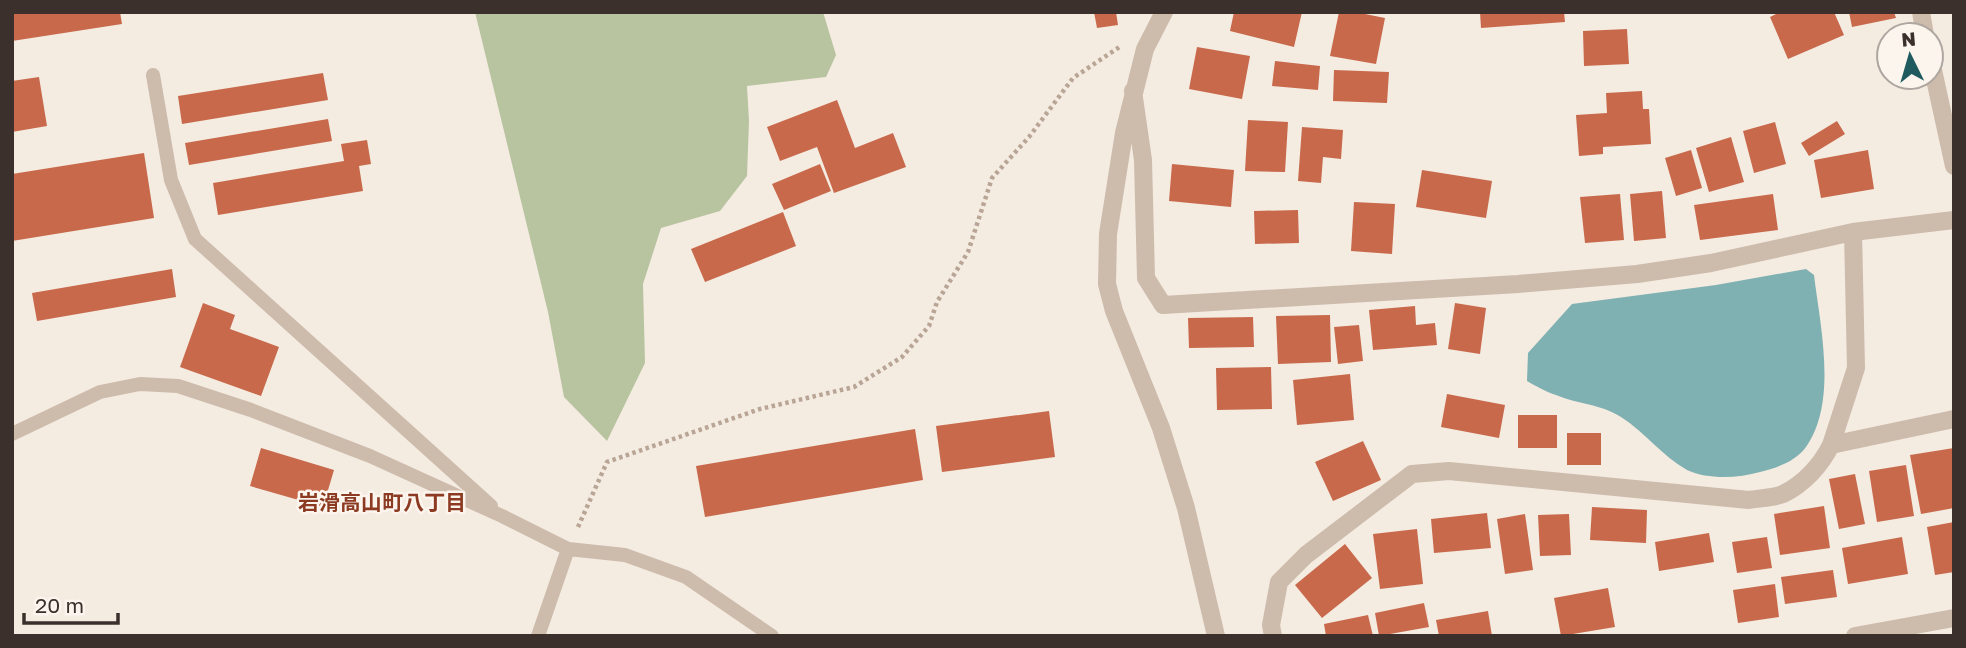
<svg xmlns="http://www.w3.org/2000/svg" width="1966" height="648" font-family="'Golos Text','Noto Sans JP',sans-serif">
	<rect width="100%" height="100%" fill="#f4ebe1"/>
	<!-- green -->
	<path fill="#b8c4a0" d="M475 12H823L836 55 826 77 747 86 749 121 747 176 720 211 661 228 643 284 645 363 607 441 564 397 548 312Z"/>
	<!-- water -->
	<path fill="#7fb0b2" d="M1806 269 1814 275C1820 325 1838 402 1806 447 1796 461 1777 468 1760 472 1738 478 1709 480 1687 470 1662 456 1645 432 1621 417 1601 404 1577 404 1556 395 1546 392 1536 386 1527 381L1528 353 1572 304 1716 285Z"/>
	<!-- building -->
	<path fill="#c8694b" d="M12 12H120L122 24 12 41Z
		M1094 12H1116L1118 25 1097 28Z
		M1234 12H1302L1294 47 1230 31Z
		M1339 12H1355L1385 18 1376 64 1330 56Z
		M1480 12H1564L1565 22 1481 28Z
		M1780 12H1834L1844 35 1788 59 1770 17Z
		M1849 12H1894L1896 18 1852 27Z
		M1627 29 1629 64 1584 66 1583 31Z
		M1197 47 1250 56 1242 99 1189 89Z
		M1275 61 1320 66 1318 90 1272 86Z
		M1334 70 1389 72 1387 103 1333 101Z
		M323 73 328 100 182 124 178 96Z
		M39 77 47 126 12 132V81Z
		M1642 91 1643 109H1649L1651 144 1603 147V154L1579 156 1576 115 1607 113 1606 93Z
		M837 100 855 148 893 133 906 167 834 193 817 147 780 161 767 127Z
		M328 119 332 141 189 165 185 143Z
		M1248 120 1288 122 1285 172 1245 171Z
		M1837 121 1845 134 1809 156 1801 143Z
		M1775 122 1786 164 1754 173 1743 131Z
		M1302 127 1343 130 1341 159 1323 157 1321 183 1298 181Z
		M1731 137 1744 182 1709 192 1696 148Z
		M367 140 371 164 359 166 363 191 218 215 213 183 344 161 341 144Z
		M1691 150 1702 188 1676 196 1665 158Z
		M1868 150 1874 189 1821 198 1814 160Z
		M144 153 154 218 12 241V174Z
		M820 164 831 191 784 210 772 184Z
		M1172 164 1234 170 1231 207 1169 201Z
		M1422 170 1492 181 1486 218 1416 207Z
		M1662 191 1666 238 1634 241 1630 194Z
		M1620 194 1624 240 1585 243 1580 197Z
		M1773 194 1778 230 1700 240 1694 205Z
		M1354 202 1395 204 1392 254 1351 251Z
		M1298 210 1299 243 1255 244 1254 211Z
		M783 212 796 246 705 282 691 249Z
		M172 269 176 297 37 321 32 293Z
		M203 303 235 315 230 329 279 347 261 396 180 367Z
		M1455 303 1486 308 1480 354 1448 349Z
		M1415 306 1416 325 1435 323 1437 345 1373 350 1369 310Z
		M1330 315 1331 362 1278 364 1276 316Z
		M1253 317 1254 347 1189 348 1188 318Z
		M1359 325 1363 361 1338 364 1334 327Z
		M1271 367 1272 409 1217 410 1216 368Z
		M1350 374 1354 420 1297 425 1293 380Z
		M1447 394 1505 405 1499 438 1441 427Z
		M1049 411 1055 457 942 472 936 426Z
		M1518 415H1557V448H1518Z
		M915 429 923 480 705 517 696 466Z
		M1567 433H1601V465H1567Z
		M1363 441 1381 480 1333 501 1315 462Z
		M261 448 334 470 323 507 250 486Z
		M1954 448V508L1921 514 1910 455Z
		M1906 465 1914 516 1877 522 1869 471Z
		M1855 474 1865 524 1839 529 1829 479Z
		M1824 506 1830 548 1780 555 1774 514Z
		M1592 507 1647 510 1646 543 1590 540Z
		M1487 513 1491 548 1434 553 1431 519Z
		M1525 514 1533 570 1505 574 1497 519Z
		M1569 514 1571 555 1540 556 1538 515Z
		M1954 522V572L1935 575 1927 527Z
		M1417 529 1423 584 1380 589 1373 534Z
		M1709 533 1714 562 1659 571 1655 542Z
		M1767 537 1772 568 1737 573 1732 542Z
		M1902 537 1908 574 1848 584 1842 548Z
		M1345 544 1372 578 1322 618 1295 585Z
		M1833 570 1837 597 1785 604 1781 577Z
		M1775 584 1779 617 1738 623 1733 590Z
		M1608 588 1615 627 1561 636 1554 598Z
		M1424 603 1429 627 1379 636 1375 613Z
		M1488 611 1492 636H1439L1436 620Z
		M1368 615 1373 636H1326L1324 624Z"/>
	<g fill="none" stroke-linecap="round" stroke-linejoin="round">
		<!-- path -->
		<path stroke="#b9a596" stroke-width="4.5" stroke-dasharray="3.5 3.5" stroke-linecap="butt" d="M578 527 607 462 760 409 854 387 902 357 929 326 937 302 968 252 992 178 1029 137 1073 78 1121 46"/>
		<!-- lane -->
		<path stroke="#cdbbac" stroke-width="14" d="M153 75 171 180 195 239 491 506
			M12 434 100 392 140 384 178 386 251 410 370 456 502 516 568 549 625 555 686 577 772 636
			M538 636 568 549"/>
		<!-- street -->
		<path stroke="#cdbbac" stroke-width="18" d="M1164 12 1145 49 1124 133 1108 234 1107 284 1114 311 1161 428 1186 508 1216 636
			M1921 12 1925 35
			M1931 61 1954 166
			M1133 91 1143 160 1146 278 1163 305 1518 284 1637 274 1711 263 1853 232 1954 220
			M1831 445 1954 419
			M1273 636 1271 625 1279 582 1306 555 1412 474 1449 471 1749 500C1759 498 1774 498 1783 494 1804 484 1821 465 1831 445L1856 368 1853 232
			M1855 636 1954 618"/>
	</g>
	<g text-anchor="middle" stroke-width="5" stroke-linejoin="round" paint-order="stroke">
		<!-- neighbourhood labels -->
		<g font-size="21" font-weight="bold" fill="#8c3b22" stroke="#fbf5ee">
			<text x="382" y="510">岩滑高山町八丁目</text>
		</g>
	</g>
	<!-- border -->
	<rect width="1966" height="648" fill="none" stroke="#3b302b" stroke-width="28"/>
	<!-- north arrow -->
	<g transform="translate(1910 56) rotate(355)"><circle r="33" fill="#fbf5ee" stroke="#aea6a0" stroke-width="2"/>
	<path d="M0-5L12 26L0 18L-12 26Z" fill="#1f5a5e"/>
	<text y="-10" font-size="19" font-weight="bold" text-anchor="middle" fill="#3b302b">N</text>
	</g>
	<!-- scale -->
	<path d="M24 613v10h94v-10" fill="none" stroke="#3b302b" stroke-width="3.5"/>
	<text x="35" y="613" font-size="21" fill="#3b302b" stroke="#fbf5ee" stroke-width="5" paint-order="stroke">20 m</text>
</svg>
